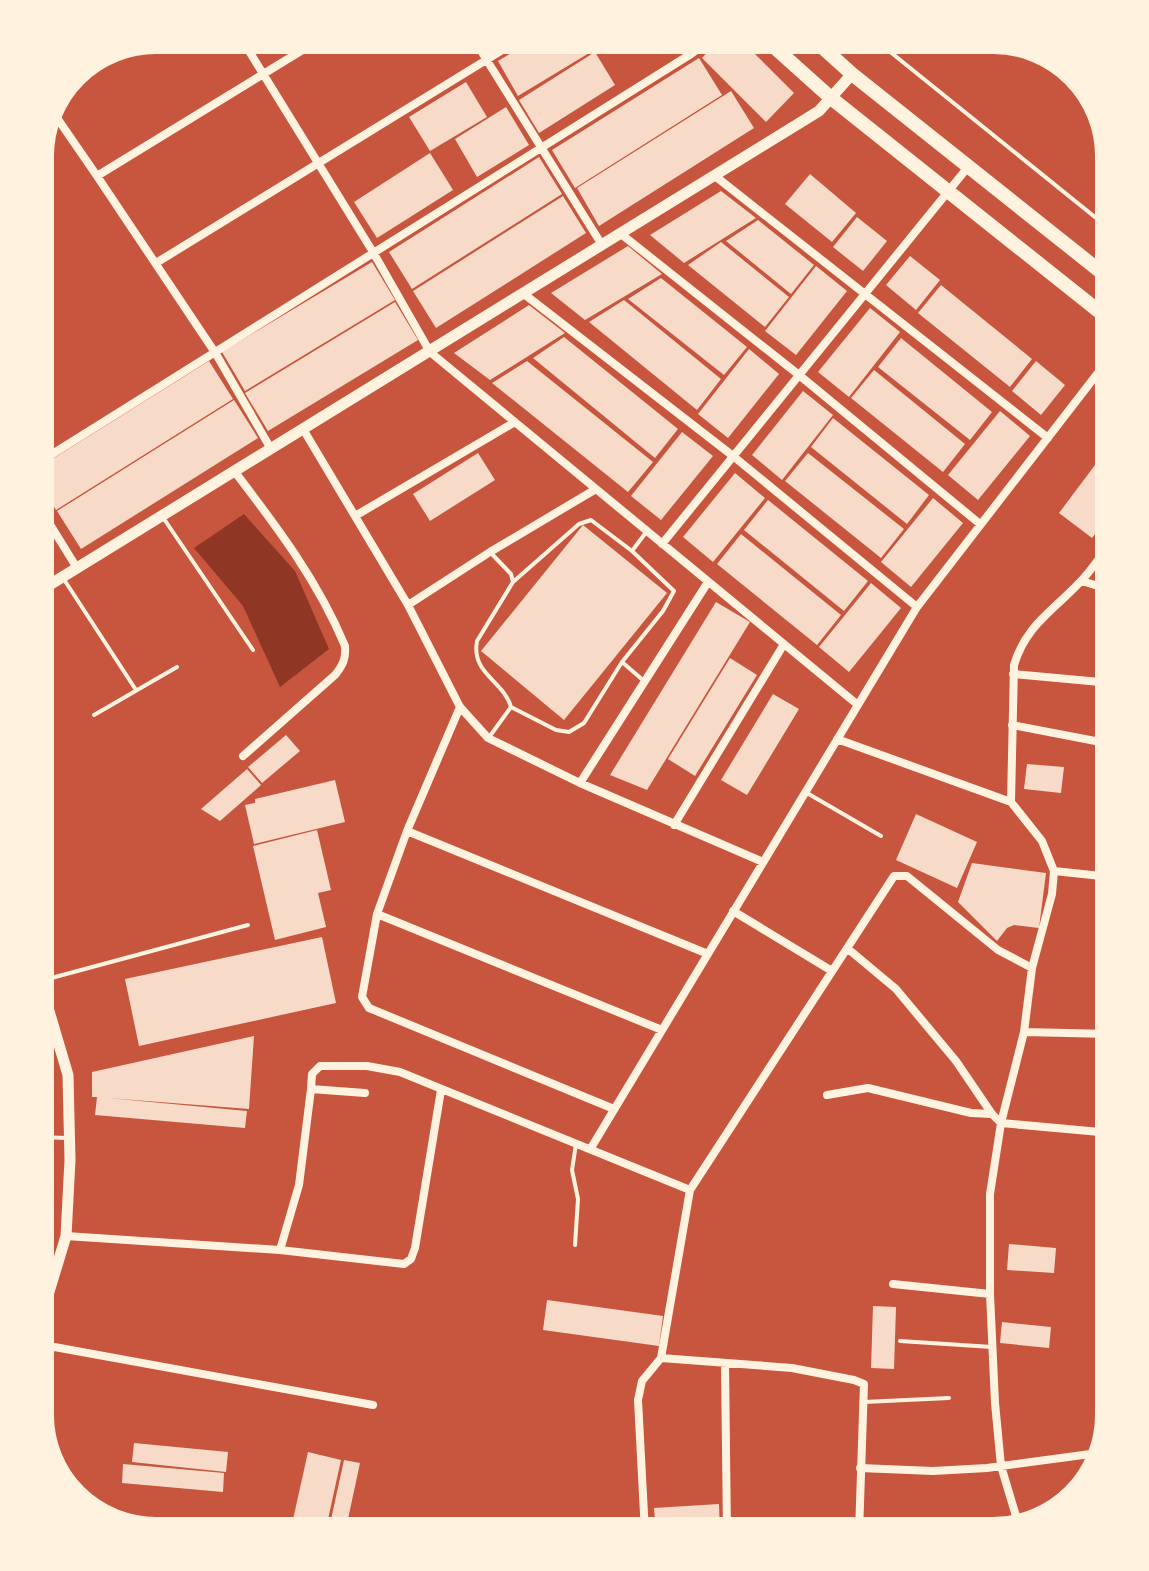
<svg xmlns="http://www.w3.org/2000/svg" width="1149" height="1571" font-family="'Open Sans',sans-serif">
	<rect width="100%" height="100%" fill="#c8553d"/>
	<!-- water -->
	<path fill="#8f3625" d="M244 514 295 571 329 649 280 687 243 606 194 548Z"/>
	<!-- building -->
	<path fill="#f7dbc8" d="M536 38H614L518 96 498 61Z
		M721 38H739L794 93 766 122 702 58Z
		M595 52 615 85 539 133 519 100Z
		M699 58 722 95 575 188 552 150Z
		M466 82 487 117 430 151 409 117Z
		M731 91 754 128 599 226 577 188Z
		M506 107 529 145 477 177 455 139Z
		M430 153 453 190 377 238 354 202Z
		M539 157 562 194 412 289 389 252Z
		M810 174 856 213 832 242 785 204Z
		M721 191 756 218 684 263 650 235Z
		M563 196 586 233 436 328 413 291Z
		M857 217 887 241 863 271 833 247Z
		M758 220 814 265 791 294 726 241Z
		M721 242 789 297 765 327 688 265Z
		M628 246 662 274 585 320 551 293Z
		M910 256 940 280 916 310 886 285Z
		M372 262 395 300 245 391 222 352Z
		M816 266 847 291 796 355 765 331Z
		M661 278 747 347 724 375 628 299Z
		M941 285 1032 359 1010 387 918 313Z
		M624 300 721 379 697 410 589 322Z
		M395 302 418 340 268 431 245 393Z
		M529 305 565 333 490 380 454 353Z
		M870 308 900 332 849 397 818 372Z
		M564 337 678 429 655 458 533 358Z
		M901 338 992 412 970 440 878 367Z
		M749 349 779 374 728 438 698 414Z
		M209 361 233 399 56 510 38 481V468Z
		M527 361 653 462 628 492 492 383Z
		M1036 361 1065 385 1041 415 1012 391Z
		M874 370 965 444 943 472 851 398Z
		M803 391 833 415 782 480 752 455Z
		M234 400 258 438 81 549 57 511Z
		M1000 411 1030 436 978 500 948 475Z
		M833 418 929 495 907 524 811 447Z
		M682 432 713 456 661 520 631 496Z
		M478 453 495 480 430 521 413 494Z
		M808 453 904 529 881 558 785 481Z
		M1098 461 1111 471V513L1092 538 1059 513Z
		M735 473 765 498 713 562 683 537Z
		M933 498 963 523 911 587 881 562Z
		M768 500 868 581 844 611 744 530Z
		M583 525 667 593 564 720 481 651Z
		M741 534 841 615 817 645 717 564Z
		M871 583 901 608 849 672 819 647Z
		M716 602 750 622 647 790 610 775Z
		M730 658 757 675 695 776 668 759Z
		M773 694 799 709 747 795 721 780Z
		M286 735 300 751 262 783 248 767Z
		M1027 764 1064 767 1061 793 1024 789Z
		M247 769 261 785 220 821 201 809Z
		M335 780 345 822 254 844 245 805 255 803V799Z
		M916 814 977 842 957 888 896 860Z
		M317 830 331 890 318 893 326 927 275 940 253 846Z
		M972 863 1046 873 1039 928 1014 925 1007 928 997 941 958 902Z
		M322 937 336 1003 139 1046 125 979Z
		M254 1036 249 1109 108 1098 247 1111 245 1128 95 1115 97 1097H92V1072Z
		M1009 1244 1056 1248 1054 1273 1007 1270Z
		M547 1300 663 1316 659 1346 543 1330Z
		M873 1306 896 1307 894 1369 871 1368Z
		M1002 1322 1051 1327 1049 1348 1000 1343Z
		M134 1443 228 1452 226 1472 132 1462Z
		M308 1452 341 1460 325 1533H290Z
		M344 1460 360 1463 345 1533H328Z
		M123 1464 224 1473 223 1492 122 1483Z
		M719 1504 720 1533H656L654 1508Z"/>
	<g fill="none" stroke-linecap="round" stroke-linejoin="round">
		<!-- service -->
		<path stroke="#fff3e0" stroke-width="4" d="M873 38 1111 230
			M38 335 42 332
			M162 516 253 650
			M632 551 647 531
			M63 578 136 690
			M622 662 644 681
			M511 707 556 730 569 732 584 723 622 662 663 611 674 591 632 551 591 520 579 524 513 582
			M94 715 177 667
			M490 736 511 707C503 680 471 674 477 641L513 582 511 574 490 552
			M807 793 881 836
			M44 980 248 925
			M38 1137 67 1138
			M575 1245 578 1199 572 1170 576 1144
			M38 1262 56 1261
			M900 1341 992 1347
			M864 1402 949 1398"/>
		<!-- minor -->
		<path stroke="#fff3e0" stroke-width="8" d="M241 38 373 252 430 352 858 705
			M473 38 602 245
			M55 115 97 176 322 38
			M97 176 216 354 271 449
			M715 176 1048 438
			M621 234 799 375 980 524
			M156 263 522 38
			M524 294 733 456 917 607
			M303 429 408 605 460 707 488 738 580 783 763 862
			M38 463 691 54 712 38
			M235 472C277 527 318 581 345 646 346 659 343 665 335 675L243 756
			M38 505 77 568
			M355 516 515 422
			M662 544 968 167
			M1082 581 1111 590
			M408 605 490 552 596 489
			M1013 674 1111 683
			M460 707 407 831 377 914 362 997 369 1008 614 1109
			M1012 725 1111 744
			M837 739 1011 802 1042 841 1054 871 1052 894 1032 968 1024 1032 1001 1123 990 1194V1294L995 1403 1001 1466 1019 1526
			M580 783 708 582
			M1011 802 1014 665C1026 625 1053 611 1080 582 1092 570 1101 555 1111 542
			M674 825 784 644
			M407 831 708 954
			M1054 871 1111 877
			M733 911 832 971
			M377 914 662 1030
			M847 948 896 989 956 1061 992 1114 1001 1123 1111 1133
			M1024 1032 1111 1034
			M311 1089 312 1074 320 1066H367L400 1072 690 1190
			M827 1095 868 1088 971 1113 992 1114
			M591 1148 917 607 1111 356
			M66 1236 280 1250 404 1264 411 1259 415 1248 441 1090
			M280 1250 299 1185 311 1089 365 1093
			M893 1284 990 1294
			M38 1344 373 1405
			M661 1358 792 1368 854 1380 864 1384 859 1533
			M725 1363 727 1533
			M860 1468 933 1471 987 1468 1098 1453
			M1094 1475 1111 1355
			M645 1533 638 1400 642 1381 661 1358 690 1190 894 876H907L998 950 1032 968"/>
		<!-- tertiary -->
		<path stroke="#fff3e0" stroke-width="11" d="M38 592 819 111 852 74
			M38 1328 66 1236 70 1160 68 1075 38 974"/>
		<!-- trunk -->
		<path stroke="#fff3e0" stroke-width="14" d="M764 38 831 98 1111 321
			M812 38 852 74 1111 280"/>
	</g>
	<!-- crop -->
	<path d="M0 0H1149V1571H0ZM156 52H993A104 104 0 0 1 1097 156V1415A104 104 0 0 1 993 1519H156A104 104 0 0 1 52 1415V156A104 104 0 0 1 156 52Z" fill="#fff3e0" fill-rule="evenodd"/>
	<path fill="none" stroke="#fff3e0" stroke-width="4" d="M156 52H993A104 104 0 0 1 1097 156V1415A104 104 0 0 1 993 1519H156A104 104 0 0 1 52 1415V156A104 104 0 0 1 156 52Z"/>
</svg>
